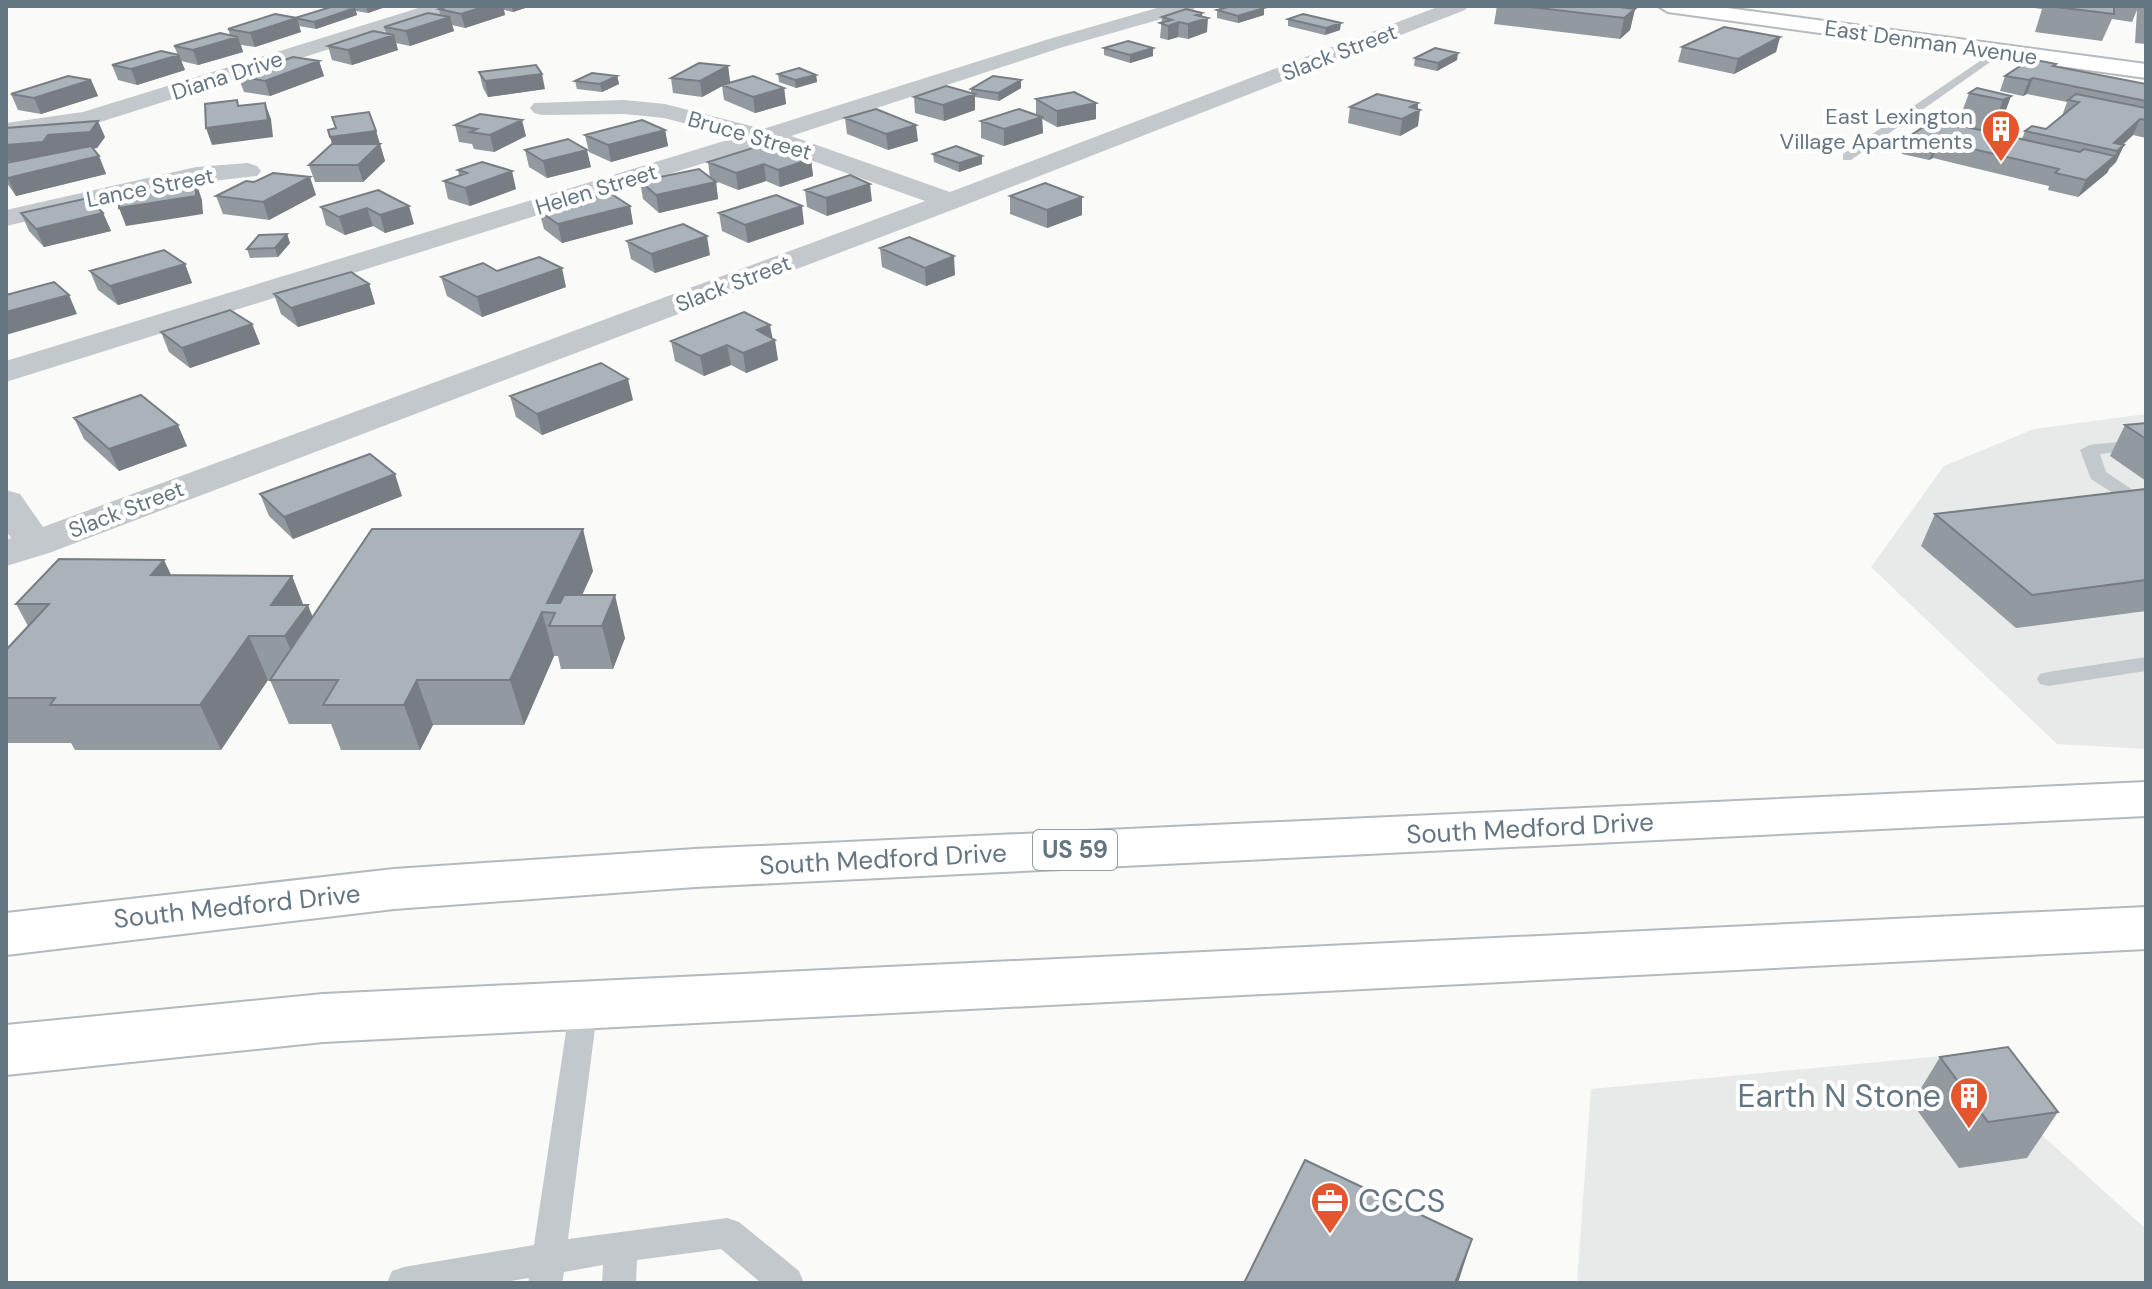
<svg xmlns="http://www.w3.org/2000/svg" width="2152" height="1289" font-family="'DM Sans',sans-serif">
	<rect width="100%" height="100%" fill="#fafaf8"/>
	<!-- built -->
	<path fill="#e8e9e9" d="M2146 414V749L2057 744 1871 567 1944 466 2034 429Z
		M1953 1055 2146 1229V1283H1577L1591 1089Z"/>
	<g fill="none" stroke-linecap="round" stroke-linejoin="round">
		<!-- primary casing -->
		<g stroke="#b5babe" stroke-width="4">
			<path id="primary" d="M1658 6H1712L2146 64V78L1668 12Z"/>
		</g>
		<!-- highway casing -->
		<g stroke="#b4b9bd" stroke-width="4">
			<path id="highway" d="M2146 782V816L695 887 394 909 6 955V913L394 869 695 849Z
				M2146 907V949L323 1042 6 1075V1025L323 994Z"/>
		</g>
		<!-- lane -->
		<path fill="#c3c8cc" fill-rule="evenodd" d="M1999 48 2004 51 2003 53 1851 160H1843V154Z
			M2146 439V449L2100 454 2106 472 2146 499V514L2091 479 2080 450 2089 445Z
			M2146 657V671L2048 686 2040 684 2037 679 2040 674 2048 672Z
			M584 993 594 997 598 1005 568 1239 727 1218 739 1222 799 1271 804 1283H761L721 1249 637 1260 636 1283H602L603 1265 564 1272 562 1283H528L529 1278 498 1283H387L392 1271 404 1267 534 1245 570 1005 574 997Z"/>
		<!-- street -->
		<path fill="#c3c8cc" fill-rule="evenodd" d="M425 6H455L452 10 94 124 6 137V123L83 112Z
			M1164 6H1196L1193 10 1063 47 791 136 950 192 1440 6H1468L1465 10 960 207 49 553 6 566V540L11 538 6 531V490L20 494 43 527 925 201 765 144 6 382V361L737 137 664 118 624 114 542 115 534 113 530 108 534 103 624 100 665 104 763 129 1049 39Z
			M248 163 257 166 261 171 257 176 196 183 6 226V210L196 167Z"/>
		<!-- primary -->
		<use href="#primary" fill="#fff" fill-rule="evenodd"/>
		<!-- highway -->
		<use href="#highway" fill="#fff" fill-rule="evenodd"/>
	</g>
	<!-- wall -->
	<path fill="#929a9f" d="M334 6H388L368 13 356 11 357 15 316 29 299 26 301 32 255 47 241 45 243 52 198 65 181 61 185 70 137 85 118 80 112 65 178 55 174 46 230 35 228 29 297 18Z
		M449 6H531L513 12 504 10 505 15 465 28 452 25 454 31 410 46 396 43 398 50 352 65 332 60 328 46 386 33 384 27 440 15 439 9Z
		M1497 6H1612L1635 9 1630 30 1620 39 1494 24Z
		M2017 6H2146V44L2135 43 2137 10 2132 22 2112 19 2102 41 2035 32 2042 9Z
		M1217 10 1264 15 1238 23 1217 18Z
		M1162 17H1202L1207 32 1188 39 1178 37 1168 40 1160 38Z
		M1288 19 1340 30 1325 35 1288 26Z
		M1780 37 1776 52 1734 74 1678 62 1682 47Z
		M1104 48 1153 56 1130 63 1104 55Z
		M1415 58 1457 60 1437 71 1414 66Z
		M319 61 324 76 270 96 244 92 238 76Z
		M728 66 730 82 727 83 784 88 786 104 755 113 724 100 722 86 702 97 673 93 671 78Z
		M2055 66 2146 84V138L2133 135 2123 145H2124L2116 162 2110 168 2107 173 2078 197 2048 190 2049 186 1933 158 1929 160 1902 154 1908 137 1959 120 1969 93 2011 96 1997 134 2022 139 2025 131 2046 129 2062 116 2067 102 2027 94 2023 96 2000 91 2005 76Z
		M479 72 545 89 488 97 483 88Z
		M778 74 816 75 817 82 796 88 779 82Z
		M617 76 619 84 602 92 577 89 575 81Z
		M91 80 98 96 41 114 18 110 11 94Z
		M1021 88 999 101 975 97V110L944 121 915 113 914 97 971 93V89Z
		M1036 99 1096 119 1057 127 1042 119 1043 133 1004 146 981 138V121L1036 115Z
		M1418 103V126L1400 136 1348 123 1350 107Z
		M332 117 376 131 385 161 363 182H315L309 165 332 144 328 130 336 129Z
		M845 118 918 141 888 150 847 134Z
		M455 125 526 136 494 152 474 149 472 144 459 142Z
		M665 130 668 146 611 162 589 152 585 135Z
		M105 137 97 148 93 149 99 156 106 174 16 196 6 182V163Z
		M525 150 591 167 547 178 529 167Z
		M933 154 982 164 959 172 934 162Z
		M811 159 813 176 780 187 766 181 738 190 713 180 716 182 718 199 659 213 643 199 640 181 710 178 708 162Z
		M458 170 516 189 470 206 448 199 444 181 459 176Z
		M378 190 414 224 385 233 373 226 345 235 326 225 321 207Z
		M805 190 872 201 827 216 807 207Z
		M316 195 269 220 223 214 216 196Z
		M1010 196 1082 215 1047 228 1010 214Z
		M630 206 633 224 562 243 544 229 539 211Z
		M21 213H103L111 231 44 247 29 231Z
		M719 213 804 224 748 243 722 231Z
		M287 234 290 243 278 257 250 258 247 249Z
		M627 241 710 255 655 273 631 259Z
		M880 248 955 275 926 286 882 267Z
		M185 264 192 283 118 305 98 290 90 271Z
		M497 271 566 287 482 317 447 296 441 277Z
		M369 284 375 304 298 327 281 314 274 294Z
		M252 324 260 344 190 368 169 352 161 332Z
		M772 338 778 360 746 373 731 365 704 376 675 361 671 341Z
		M510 396 633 400 542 435 516 417Z
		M74 418 187 446 119 471 84 439Z
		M2146 423V481L2110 456 2125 425Z
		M2146 489V611L2016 628 1921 546 1935 514Z
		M260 494 402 496 293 539 269 516Z
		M593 571 582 595 625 638 613 669H561L558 656H554L524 725H433L420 750H341L331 724H289L270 680H268L221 750H75L71 743H6V650L28 626 16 604 172 576H292L303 605 312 617Z
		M1940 1057 2058 1112 2027 1158 1959 1168 1912 1103Z"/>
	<!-- shaded-wall -->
	<path fill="#777d82" d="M366 6H388L368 13Z
		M486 6H503L505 15 465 28 461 14Z
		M512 6H531L513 12Z
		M355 8 357 15 316 29 314 22Z
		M1264 8V15L1238 23V16Z
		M1635 9 1630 30 1620 39 1624 18Z
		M1202 13V20L1208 18 1207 32 1188 39V24L1196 15Z
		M450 17 454 31 410 46 406 31Z
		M297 18 301 32 255 47 250 33Z
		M1179 22 1178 37 1168 40V26Z
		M1341 23 1340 30 1325 35 1326 28Z
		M394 35 398 50 352 65 348 50Z
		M238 37 243 52 198 65 193 50Z
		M1780 37 1776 52 1734 74 1738 59Z
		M1153 48V56L1130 63V55Z
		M1458 53 1457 60 1437 71 1438 63Z
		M179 55 185 70 137 85 131 69Z
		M319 61 324 76 270 96 265 81Z
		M728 66 730 82 702 97 700 81Z
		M542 74 545 89 488 97 485 81Z
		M816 75 817 82 796 88 795 80Z
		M617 76 619 84 602 92 600 84Z
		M2033 78 2027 94 2023 96 2029 80Z
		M91 80 98 96 41 114 34 98Z
		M1021 80V88L999 101 998 93Z
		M784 88 786 104 755 113 753 97Z
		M975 94V110L944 121 943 105Z
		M2011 96 1996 136 1988 141 2003 100Z
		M265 103 271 119 273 137 212 145 206 128Z
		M1096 103V119L1057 127V111Z
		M1418 103 1417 112 1420 110 1418 126 1400 136 1402 119 1410 107Z
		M1042 117 1043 133 1004 146V129Z
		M2140 119 2133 135 2116 150 2114 143Z
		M522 120 526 136 494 152 490 135Z
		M98 121 105 137 97 148 55 152 50 158 6 162V145L48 135Z
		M916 125 918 141 888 150 886 134Z
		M665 130 668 146 611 162 608 145Z
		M376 131 385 161 363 182 358 165 336 154 330 137Z
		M1939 141 1933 158 1929 160 1935 144Z
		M2124 145 2116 162 2110 168 2117 151Z
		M587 150 591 167 547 178 543 161Z
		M99 156 106 174 16 196 8 178Z
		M982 156V164L959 172V163Z
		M2115 156 2107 173 2078 197 2086 180Z
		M811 159 813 176 780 187 778 170Z
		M764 164 766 181 738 190 736 173Z
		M512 171 516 189 470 206 465 188Z
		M310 177 316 195 269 220 263 202Z
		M196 182 202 200 203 214 126 226 119 208Z
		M716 182 718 199 659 213 656 195Z
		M870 184 872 201 827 216 826 198Z
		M1082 197V215L1047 228V210Z
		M409 206 414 224 385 233 380 215Z
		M630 206 633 224 562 243 558 224Z
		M802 206 804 224 748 243 745 225Z
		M367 208 373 226 345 235 339 217Z
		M103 213 111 231 44 247 36 229Z
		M287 234 290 243 278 257 275 248Z
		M707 236 710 255 655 273 651 254Z
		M954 256 955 275 926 286 925 268Z
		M185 264 192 283 118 305 110 286Z
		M562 268 566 287 482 317 477 297Z
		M369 284 375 304 298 327 291 308Z
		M69 295 77 314 6 335V312Z
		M252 324 260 344 190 368 182 348Z
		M770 325 773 341 775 340 778 360 746 373 743 353 757 330Z
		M727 345 731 365 704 376 700 356Z
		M628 379 633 400 542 435 537 414Z
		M178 425 187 446 119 471 109 449Z
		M395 474 402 496 293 539 284 517Z
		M583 529 593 571 568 626 547 603Z
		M164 560 184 602 151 575Z
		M292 576 305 609 308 605 325 648 304 680 271 605Z
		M615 595 625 638 613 669 602 626Z
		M542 612 554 656 524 725 510 680Z
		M249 636 268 680 221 750 200 705Z
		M417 680 433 725 420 750 404 705Z
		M1472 1239 1458 1283H1455Z"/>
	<!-- building -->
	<path fill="#aab3b9" stroke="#777d82" stroke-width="2" d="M334 6 355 8 314 22 295 18Z
		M449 6H486L461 14 439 9Z
		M1232 6H1258L1264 8 1238 16 1217 10Z
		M1521 6H1612L1635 9 1624 18Z
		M2048 6H2114V14Z
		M1186 9 1202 13 1196 15 1208 18 1188 24 1179 22 1168 26 1160 23 1172 20 1162 17Z
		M428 13 450 17 406 31 384 27Z
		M275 14 297 18 250 33 228 29Z
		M1303 14 1341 23 1326 28 1288 19Z
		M1724 27 1780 37 1738 59 1682 47Z
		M373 31 394 35 348 50 328 46Z
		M220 33 238 37 193 50 174 46Z
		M1128 41 1153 48 1130 55 1104 48Z
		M1435 48 1458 53 1438 63 1415 58Z
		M161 51 179 55 131 69 112 65Z
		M293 57 319 61 265 81 238 76Z
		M2031 59 2056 64 2053 66 2146 84V101L2033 78 2029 80 2005 76Z
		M699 63 728 66 700 81 671 78Z
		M536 65 542 74 485 81 479 72Z
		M799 68 816 75 795 80 778 74Z
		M592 73 617 76 600 84 575 81Z
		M68 76 91 80 34 98 11 94Z
		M753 76 784 88 753 97 722 85Z
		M993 76 1021 80 998 93 971 89Z
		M946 86 975 94 943 105 914 97Z
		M1977 88 2011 96 2003 100 1969 93Z
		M1074 92 1096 103 1057 111 1036 99Z
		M1377 94 1418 103 1410 107 1420 110 1402 119 1350 107Z
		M2076 94 2146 108V120L2140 119 2114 143 2124 145 2117 151 2025 131 2032 126 2046 129 2079 102 2068 100Z
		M237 100 238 106 265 103 268 120 206 128 205 104Z
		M876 109 916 125 886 134 845 118Z
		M1019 109 1042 117 1004 129 981 121Z
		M369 112 376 131 330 137 328 130 336 128 332 117Z
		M480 114 522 120 490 135 470 132 477 129 455 125Z
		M1940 116 1967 122 1962 126 2080 152 2084 149 2115 156 2086 180 2055 173 2059 169 1939 141 1935 144 1908 137Z
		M642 120 665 130 608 145 585 135Z
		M98 121 90 132 48 135 43 142 6 145V128Z
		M568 139 587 150 543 161 525 150Z
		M769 143 811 159 778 170 764 164 736 173 708 162Z
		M332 144H380L358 165H309Z
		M91 146 99 156 8 178 6 176V163Z
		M956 146 982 156 959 163 933 154Z
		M482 162 512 171 465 188 444 181 467 173 458 170Z
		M699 169 716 182 656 195 640 181Z
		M273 173 310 177 263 202 216 196 246 181 254 182Z
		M850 175 870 184 826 198 805 190Z
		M196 182V196L119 208 120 193Z
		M1045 183 1082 197 1047 210 1010 196Z
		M378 190 409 206 380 215 367 208 339 217 321 207Z
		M610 193 630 206 558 224 539 211Z
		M776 195 802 206 745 225 719 213Z
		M88 198 103 213 36 229 21 213Z
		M683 224 707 236 651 254 627 241Z
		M287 234 275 248 247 249 259 235Z
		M909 237 954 256 925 268 880 248Z
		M164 250 185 264 110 286 90 271Z
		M539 257 562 268 477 297 441 277 483 263 497 271Z
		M351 272 369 284 291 308 274 294Z
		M54 282 69 295 6 312V295Z
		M230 310 252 324 182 348 161 332Z
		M744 312 770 325 757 330 775 340 743 353 727 345 700 356 671 341Z
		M601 363 628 379 537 414 510 396Z
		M141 395 178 425 109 449 74 418Z
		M2146 423V439L2125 425Z
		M370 454 395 474 284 517 260 494Z
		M2146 489V580L2032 595 1935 514Z
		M372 529H583L547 603H560L564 595H615L602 626H549L555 613 542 612 510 680H417L404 705H323L338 680H270Z
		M59 559 164 560 151 575 292 576 271 605H308L285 636H249L200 705H50L55 698H6V650L49 604H16Z
		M2008 1047 2058 1112 1988 1122 1940 1057Z
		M1305 1160 1472 1239 1455 1283H1244Z"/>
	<!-- icons -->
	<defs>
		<g id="building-pin" transform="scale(2)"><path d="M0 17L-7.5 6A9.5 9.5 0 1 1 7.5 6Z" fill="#e4572e" stroke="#fff"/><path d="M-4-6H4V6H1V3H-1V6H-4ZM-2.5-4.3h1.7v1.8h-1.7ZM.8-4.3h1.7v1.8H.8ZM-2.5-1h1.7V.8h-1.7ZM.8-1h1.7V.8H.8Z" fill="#fff"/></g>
		<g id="office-pin" transform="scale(2)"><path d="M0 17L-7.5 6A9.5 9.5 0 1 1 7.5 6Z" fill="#e4572e" stroke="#fff"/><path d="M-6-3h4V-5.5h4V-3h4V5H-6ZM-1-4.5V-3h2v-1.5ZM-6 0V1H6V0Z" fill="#fff"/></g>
	</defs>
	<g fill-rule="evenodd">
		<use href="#building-pin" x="2001" y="129"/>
		<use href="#building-pin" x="1969" y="1096"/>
		<use href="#office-pin" x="1330" y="1201"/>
	</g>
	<g text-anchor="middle" stroke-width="8" stroke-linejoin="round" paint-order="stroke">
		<!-- far-street labels -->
		<g font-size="22" fill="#657683" stroke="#fff">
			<text transform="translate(1931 42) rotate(8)" y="8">East Denman Avenue</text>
			<text transform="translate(1339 52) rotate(-21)" y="8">Slack Street</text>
			<text transform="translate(227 75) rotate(-18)" y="8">Diana Drive</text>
			<text transform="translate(750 135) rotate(16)" y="8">Bruce Street</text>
			<text transform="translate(150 187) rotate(-11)" y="8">Lance Street</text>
			<text transform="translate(596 189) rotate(-17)" y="8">Helen Street</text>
			<text transform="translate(733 283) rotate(-21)" y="8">Slack Street</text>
			<text transform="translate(126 509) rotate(-21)" y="8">Slack Street</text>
		</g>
		<!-- far-poi labels -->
		<g font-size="22" fill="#657683" stroke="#fff" text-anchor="end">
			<text x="1973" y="124">East Lexington<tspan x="1973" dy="25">Village Apartments</tspan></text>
		</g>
		<!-- shield labels -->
		<rect fill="#fff" stroke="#939fa8" stroke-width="2" x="1033" y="830" width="84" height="40" rx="6"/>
		<g font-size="24" font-weight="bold" fill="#657683">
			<text x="1075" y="858">US 59</text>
		</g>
		<!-- street labels -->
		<g font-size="26" fill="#657683" stroke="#fff">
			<text transform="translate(1530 828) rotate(-3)" y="9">South Medford Drive</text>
			<text transform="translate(883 859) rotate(-3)" y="9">South Medford Drive</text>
			<text transform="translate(237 906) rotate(-6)" y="9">South Medford Drive</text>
		</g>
		<!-- near-poi labels -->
		<g font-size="32" fill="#657683" stroke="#fff" text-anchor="end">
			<text x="1941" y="1107">Earth N Stone</text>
			<text x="1358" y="1212" text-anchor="start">CCCS</text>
		</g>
	</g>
	<!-- border -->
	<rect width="2152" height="1289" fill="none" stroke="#657683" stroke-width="16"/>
</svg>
